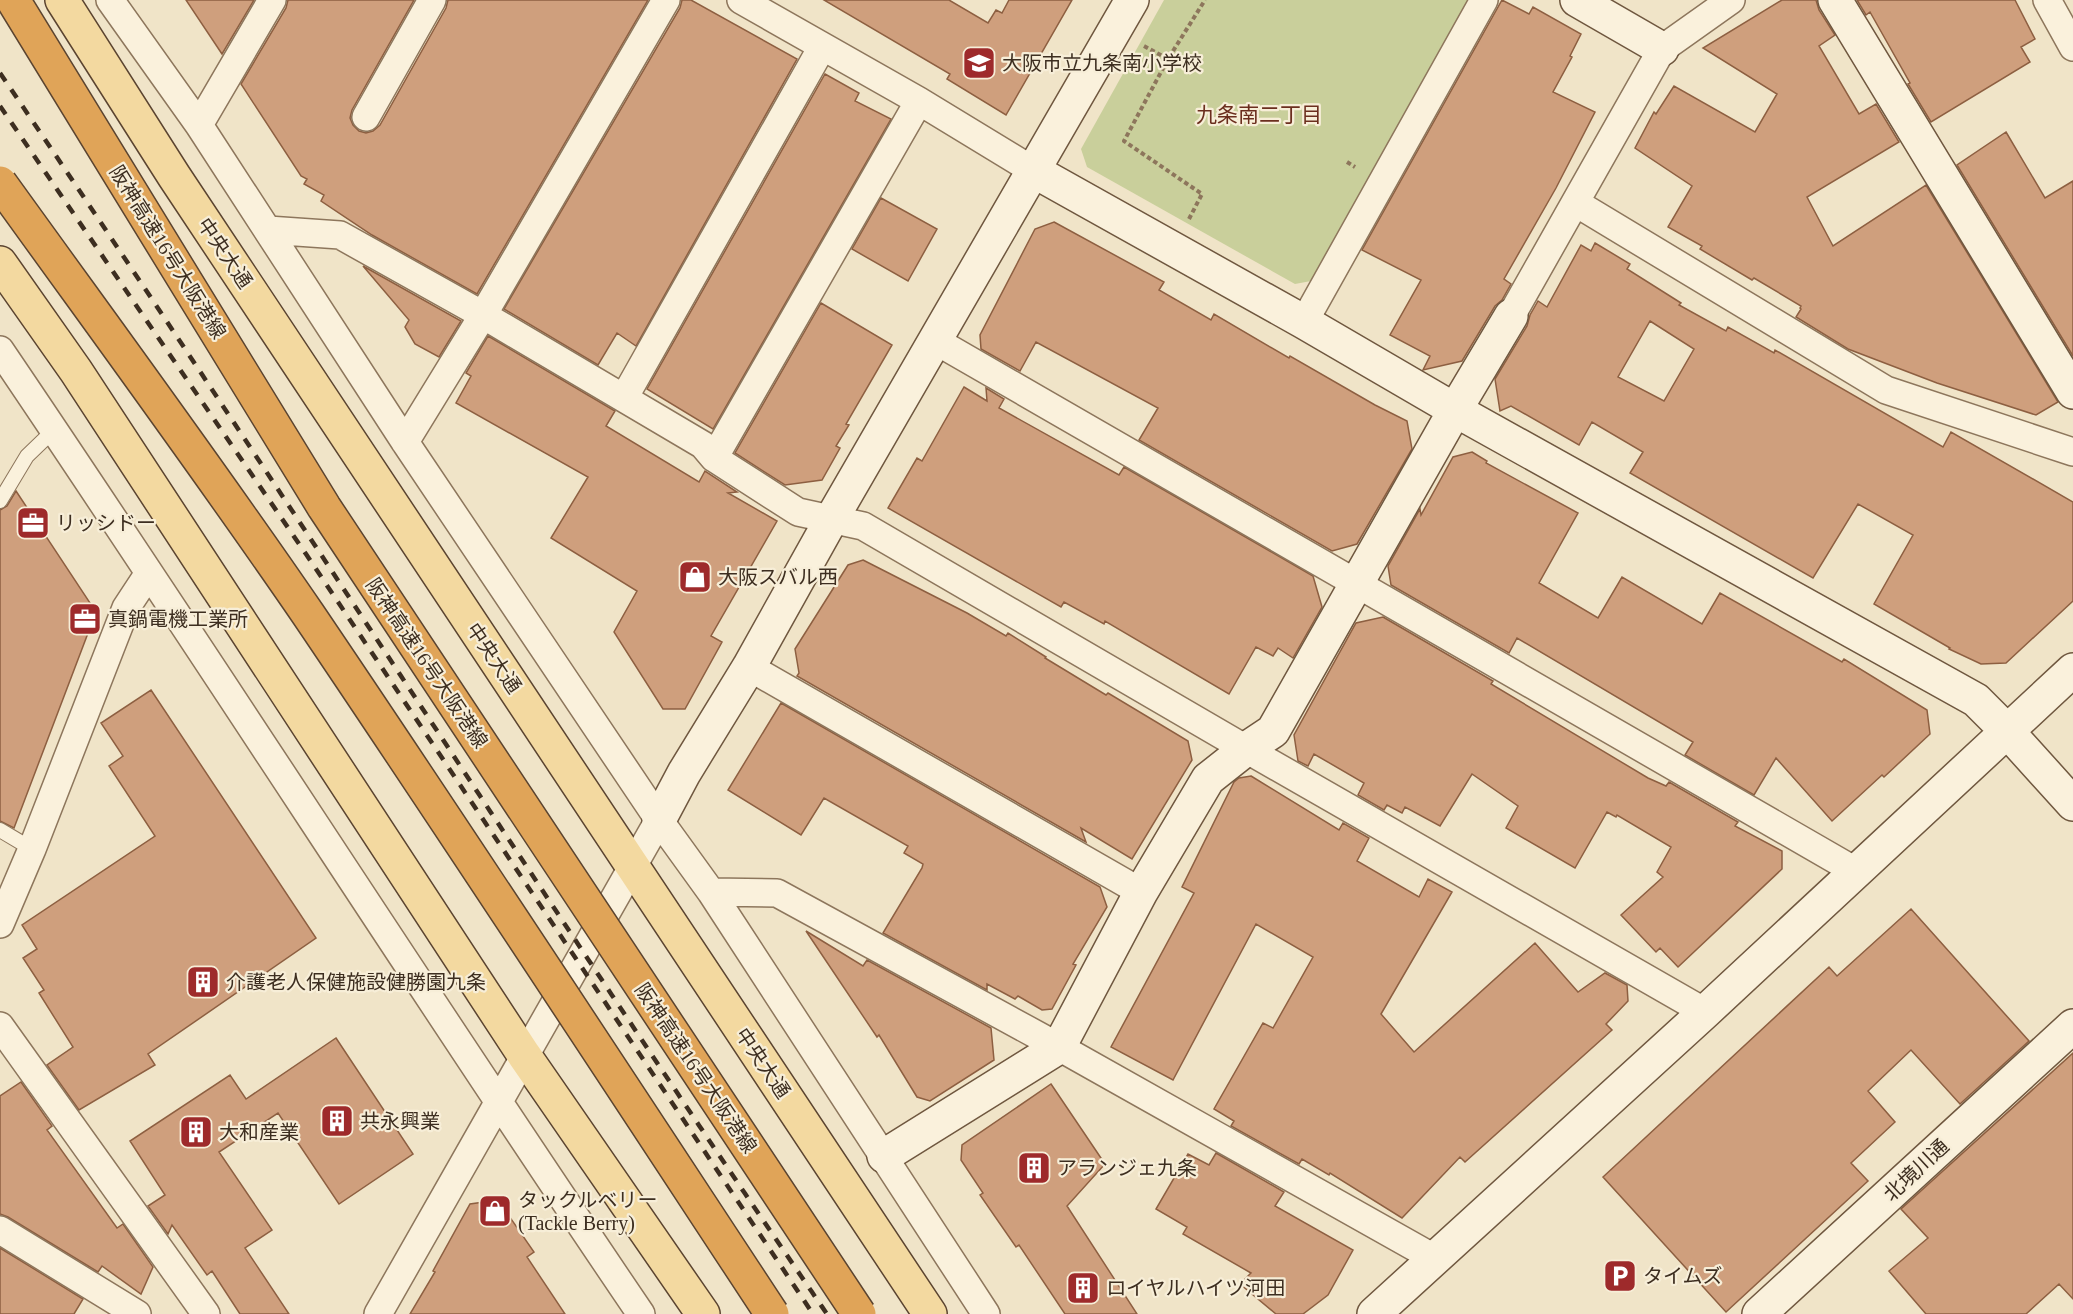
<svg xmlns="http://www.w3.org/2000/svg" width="2073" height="1314" font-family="'Times New Roman','Noto Sans JP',serif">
	<rect width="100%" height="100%" fill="#f0e4c8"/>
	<!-- green -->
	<path fill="#c9cf9b" d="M1164 0H1471L1311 281 1295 284 1087 167 1081 149Z"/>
	<!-- building -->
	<path fill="#cf9f7d" stroke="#8d5f41" stroke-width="1.5" fill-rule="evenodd" d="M186 0H254L222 54Z
		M288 0H414L352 110 350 118 353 125 359 131 366 133 373 131 380 125 446 8 448 0H648L477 294 372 235 321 201 324 195 304 184 307 179 301 176 241 84 286 8Z
		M682 0H691L797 59 636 346 617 333 598 365 504 309 680 8Z
		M824 0H949L988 23 996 10 1002 13 1009 0H1072L1006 115 947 79 950 74Z
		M1502 0 1529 14 1533 7 1581 34 1570 56 1572 57 1553 92 1595 112 1556 188 1504 279 1511 284 1502 300 1495 306 1462 361 1423 370 1430 356 1390 335 1421 280 1362 250Z
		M1782 0H1816L1819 10 1835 35 1819 46 1859 114 1876 104 1899 142 1807 197 1833 246 1926 185 2058 402 2036 415 1937 383 1848 349 1796 317 1801 309 1800 308 1801 306 1754 278 1752 280 1700 249 1702 246 1668 227 1692 186 1635 148 1654 112 1656 114 1674 86 1755 132 1777 94 1703 48Z
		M1857 0H2015L2035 39 2021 47 2030 62 1931 122 1908 84 1910 83 1870 12 1866 15Z
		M825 74 859 93 855 101 891 119 713 429 647 389Z
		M2006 132 2045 198 2073 181V356L1957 165Z
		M881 198 937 229 908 281 852 249Z
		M1054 222 1164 282 1159 290 1211 320 1214 314 1289 358 1290 356 1375 405 1407 421 1412 449 1357 544 1332 551 1139 440 1158 408 1036 342 1020 371 981 349 980 335 1035 229Z
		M1595 243 1630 264 1627 269 1681 303 1679 305 1726 331 1728 327 1774 353 1775 350 1943 447 1951 432 2073 502V601L2006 663 1981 664 1949 649 1950 648 1874 604 1913 535 1858 504 1813 578 1630 473 1643 452 1592 422 1579 445 1511 406 1500 411 1495 379 1527 326 1530 315 1538 301 1547 307 1581 245 1591 251ZM1650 321 1694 349 1664 401 1618 377Z
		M363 266 461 321 439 357 415 344 405 327 409 320Z
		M821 303 892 345 846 424 849 425 836 446 840 448 822 480 785 485 735 453Z
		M488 336 615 411 606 426 699 482 705 471 737 492 728 493 777 521 711 636 722 642 685 709H663L614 632 637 591 551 538 588 477 456 403 471 376 466 373Z
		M964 387 987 401 986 388 1004 399 999 408 1119 475 1124 467 1313 576 1322 607 1293 658 1278 648 1273 656 1256 647 1229 694 1105 621 1104 624 1064 602 1061 607 888 508 917 458 922 461Z
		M1472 452 1487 461 1486 463 1578 513 1539 583 1598 618 1622 577 1702 624 1720 593 1842 662 1844 659 1927 710 1930 734 1884 777 1882 775 1832 821 1776 758 1754 795 1685 755 1693 742 1517 638 1509 653 1391 585 1388 566 1420 509 1421 515 1453 457Z
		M16 491 96 612 14 828 0 821V510L7 506Z
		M863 560 967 613 1006 636 1008 633 1046 657 1045 658 1106 695 1108 693 1188 741 1192 760 1132 859 1081 828 1086 842 797 676 799 673 795 649 848 565Z
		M1383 617 1493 681 1491 684 1648 778 1666 786 1669 782 1738 822 1735 826 1782 851V869L1678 967 1660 948 1656 952 1621 915 1663 877 1657 872 1671 847 1617 815 1616 817 1607 812 1575 868 1506 828 1518 806 1472 774 1440 826 1405 807 1402 813 1387 805 1384 810 1358 795 1364 783 1314 754 1308 766 1298 761 1294 735 1356 623Z
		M151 690 316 938 148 1054 155 1065 79 1110 47 1065 73 1047 39 993 44 990 23 958 37 949 22 925 155 836 109 766 123 756 101 723Z
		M781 703 1100 887 1107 907 1073 964 1076 965 1052 1009 1042 1010 1018 996 1015 999 987 984V990L883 933 922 868 923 864 904 853 908 846 824 798 801 835 728 790Z
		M1251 776 1339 830 1343 823 1369 838 1357 861 1419 897 1428 879 1452 892 1381 1014 1414 1052 1535 943 1578 992 1605 973 1627 985 1628 1001 1606 1024 1612 1030 1465 1162 1460 1157 1402 1218 1330 1173 1329 1175 1302 1159 1299 1164 1231 1126 1234 1121 1214 1109 1263 1023 1273 1028 1313 957 1256 924 1173 1080 1111 1047 1194 893 1182 887 1234 782 1239 778Z
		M1911 909 2029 1041 1960 1104 1911 1050 1868 1091 1895 1122 1851 1163 1868 1181 1726 1312 1603 1177 1829 967 1837 976Z
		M806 931 863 966 867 960 991 1028 994 1060 930 1101 917 1097 879 1035 877 1037Z
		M336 1038 413 1154 339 1204 278 1113 219 1152 272 1230 245 1248 289 1314H240L212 1271 207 1275 172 1225 168 1234 148 1206 165 1195 130 1141 230 1075 246 1099Z
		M2073 1053V1299L2059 1284 2026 1314H1926L1889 1271 1928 1238 1901 1209Z
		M21 1082 52 1126 47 1130 117 1228 123 1224 153 1267 141 1294 102 1266 98 1272 8 1217 0 1214V1096Z
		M1051 1084 1105 1164 1067 1206 1137 1314H1065L1019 1245 1016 1247 980 1195 983 1193 961 1160 962 1145Z
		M1216 1153 1284 1192 1275 1206 1353 1250 1328 1295 1303 1314H1276L1240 1284 1251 1273 1183 1234 1187 1227 1156 1209 1188 1154 1209 1165Z
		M498 1200 534 1252 527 1257 565 1314H410L435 1272 433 1271 470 1204Z
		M0 1248 83 1299 74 1314H0Z"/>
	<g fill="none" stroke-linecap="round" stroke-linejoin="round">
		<!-- lane casing -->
		<g stroke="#8d765c" stroke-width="16">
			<path id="lane" d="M0 501 27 456 54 430
				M0 830 32 849"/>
		</g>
		<!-- street casing -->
		<g stroke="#8d765c" stroke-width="30">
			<path id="street" d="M110 0 199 125 405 442 659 820 711 892 986 1314
				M741 0 919 101 1034 171
				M2047 0 2073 47
				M366 117 432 0
				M199 125 272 0
				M1576 203 1886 390 2073 452
				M268 230 340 235 483 315 703 445 714 458 798 512 863 526 1246 749 1705 1012
				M1511 316 1662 49 1731 0
				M1304 322 1484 0
				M936 341 1857 872
				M0 350C217 670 424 995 641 1314
				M624 398 822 47
				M405 442 483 315 666 0
				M714 458 919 101
				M749 667 1141 892
				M711 892 777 893 1059 1047 1434 1258
				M0 924 32 849 126 608 149 573
				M0 1026 206 1314
				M0 1230 137 1314
				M378 1314 659 820"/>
		</g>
		<!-- secondary casing -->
		<g stroke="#6f573f" stroke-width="36">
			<path id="secondary" d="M1577 0 1662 49
				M1835 0 2073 392
				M1034 171 1304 322 1455 410 1976 700 2007 731 2073 804
				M659 820 684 773 749 667 831 520 1132 0
				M884 1156 1059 1047 1141 892 1208 779 1246 749 1273 731 1455 410 1511 316
				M1374 1314 1705 1012 2073 670
				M1759 1314 2073 1026"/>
		</g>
		<!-- primary casing -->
		<g stroke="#5b4430" stroke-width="36">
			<path id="primary" d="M62 0 174 176 930 1314
				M0 263 76 371 524 1055 703 1314"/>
		</g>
		<!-- path -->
		<path stroke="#8d765c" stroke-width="4" stroke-dasharray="4.5 3" stroke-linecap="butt" d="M1144 46 1168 59
			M1347 162 1355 167
			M1189 219 1202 194 1124 141 1168 59 1205 0"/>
		<!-- lane -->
		<use href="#lane" stroke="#faf1dc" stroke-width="14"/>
		<!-- street -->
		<use href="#street" stroke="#faf1dc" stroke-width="27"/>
		<!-- secondary -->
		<use href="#secondary" stroke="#faf1dc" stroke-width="33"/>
		<!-- primary -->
		<use href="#primary" stroke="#f3d9a0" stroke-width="33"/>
		<!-- rail -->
		<path stroke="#3d2e20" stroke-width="4.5" stroke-dasharray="10 10" stroke-linecap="butt" d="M0 73C279 484 546 904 827 1314
			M0 106 306 554 813 1314"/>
		<!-- highway-bridge casing -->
		<g stroke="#5b4430" stroke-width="36" stroke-linecap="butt">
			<path id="highway-bridge" d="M13 0 324 507 859 1314
				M0 183C103 326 208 468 308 614 465 846 618 1080 772 1314"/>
		</g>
		<!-- highway-bridge -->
		<use href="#highway-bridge" stroke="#e0a458" stroke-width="33"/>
	</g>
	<!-- icons -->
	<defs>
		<g id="school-square" transform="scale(1.725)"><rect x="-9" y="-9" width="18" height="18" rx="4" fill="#9e2a2b" stroke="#f7eed8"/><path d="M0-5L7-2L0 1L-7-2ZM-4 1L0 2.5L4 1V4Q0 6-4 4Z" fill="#fff"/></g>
		<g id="office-square" transform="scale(1.725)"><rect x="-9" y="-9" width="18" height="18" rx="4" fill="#9e2a2b" stroke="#f7eed8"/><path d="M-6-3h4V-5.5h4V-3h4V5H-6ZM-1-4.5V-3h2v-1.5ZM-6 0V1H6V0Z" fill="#fff"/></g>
		<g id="shop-square" transform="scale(1.725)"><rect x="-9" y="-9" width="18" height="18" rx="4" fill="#9e2a2b" stroke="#f7eed8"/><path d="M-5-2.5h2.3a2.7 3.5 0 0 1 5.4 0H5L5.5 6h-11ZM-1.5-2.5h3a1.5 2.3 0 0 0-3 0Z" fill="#fff"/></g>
		<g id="building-square" transform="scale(1.725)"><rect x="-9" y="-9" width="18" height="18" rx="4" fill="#9e2a2b" stroke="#f7eed8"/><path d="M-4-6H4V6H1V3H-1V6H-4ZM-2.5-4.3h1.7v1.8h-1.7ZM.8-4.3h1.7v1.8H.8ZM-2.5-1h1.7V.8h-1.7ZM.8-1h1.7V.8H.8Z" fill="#fff"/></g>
		<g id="parking-square" transform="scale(1.725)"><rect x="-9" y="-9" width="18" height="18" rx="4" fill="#9e2a2b" stroke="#f7eed8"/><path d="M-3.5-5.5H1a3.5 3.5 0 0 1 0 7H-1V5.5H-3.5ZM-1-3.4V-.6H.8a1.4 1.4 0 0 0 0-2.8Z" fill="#fff"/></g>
	</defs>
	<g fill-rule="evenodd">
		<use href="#school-square" x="979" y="63"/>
		<use href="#office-square" x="33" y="523"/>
		<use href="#shop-square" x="695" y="577"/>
		<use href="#office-square" x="85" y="619"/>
		<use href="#building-square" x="203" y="982"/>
		<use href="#building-square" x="337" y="1121"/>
		<use href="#building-square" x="196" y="1132"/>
		<use href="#building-square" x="1034" y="1168"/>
		<use href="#shop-square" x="495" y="1211"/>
		<use href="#parking-square" x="1620" y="1276"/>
		<use href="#building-square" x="1083" y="1288"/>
	</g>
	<g text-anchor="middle" stroke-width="4.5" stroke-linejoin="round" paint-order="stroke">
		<!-- poi labels -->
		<g font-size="20" fill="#3d2e20" stroke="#f7eed8" text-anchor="start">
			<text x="1002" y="70">大阪市立九条南小学校</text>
			<text x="56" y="530">リッシドー</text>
			<text x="718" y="584">大阪スバル西</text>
			<text x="108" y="626">真鍋電機工業所</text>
			<text x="226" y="989">介護老人保健施設健勝園九条</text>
			<text x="360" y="1128">共永興業</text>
			<text x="219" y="1139">大和産業</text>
			<text x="1057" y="1175">アランジェ九条</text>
			<text x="518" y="1207">タックルベリー<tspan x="518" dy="23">(Tackle Berry)</tspan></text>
			<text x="1643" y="1283">タイムズ</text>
			<text x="1106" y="1295">ロイヤルハイツ河田</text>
		</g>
		<!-- street labels -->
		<g font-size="20" fill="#3d2e20" stroke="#f7eed8">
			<text transform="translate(168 252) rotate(58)" y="7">阪神高速16号大阪港線</text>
			<text transform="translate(225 253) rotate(56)" y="7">中央大通</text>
			<text transform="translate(494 658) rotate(56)" y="7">中央大通</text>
			<text transform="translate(427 663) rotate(56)" y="7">阪神高速16号大阪港線</text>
			<text transform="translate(763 1063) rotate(56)" y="7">中央大通</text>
			<text transform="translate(696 1068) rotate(56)" y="7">阪神高速16号大阪港線</text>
			<text transform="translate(1916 1170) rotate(-43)" y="7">北境川通</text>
		</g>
		<!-- neighbourhood labels -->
		<g font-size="21" fill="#6b2e1e" stroke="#f7eed8">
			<text x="1259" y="122">九条南二丁目</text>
		</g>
	</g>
</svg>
